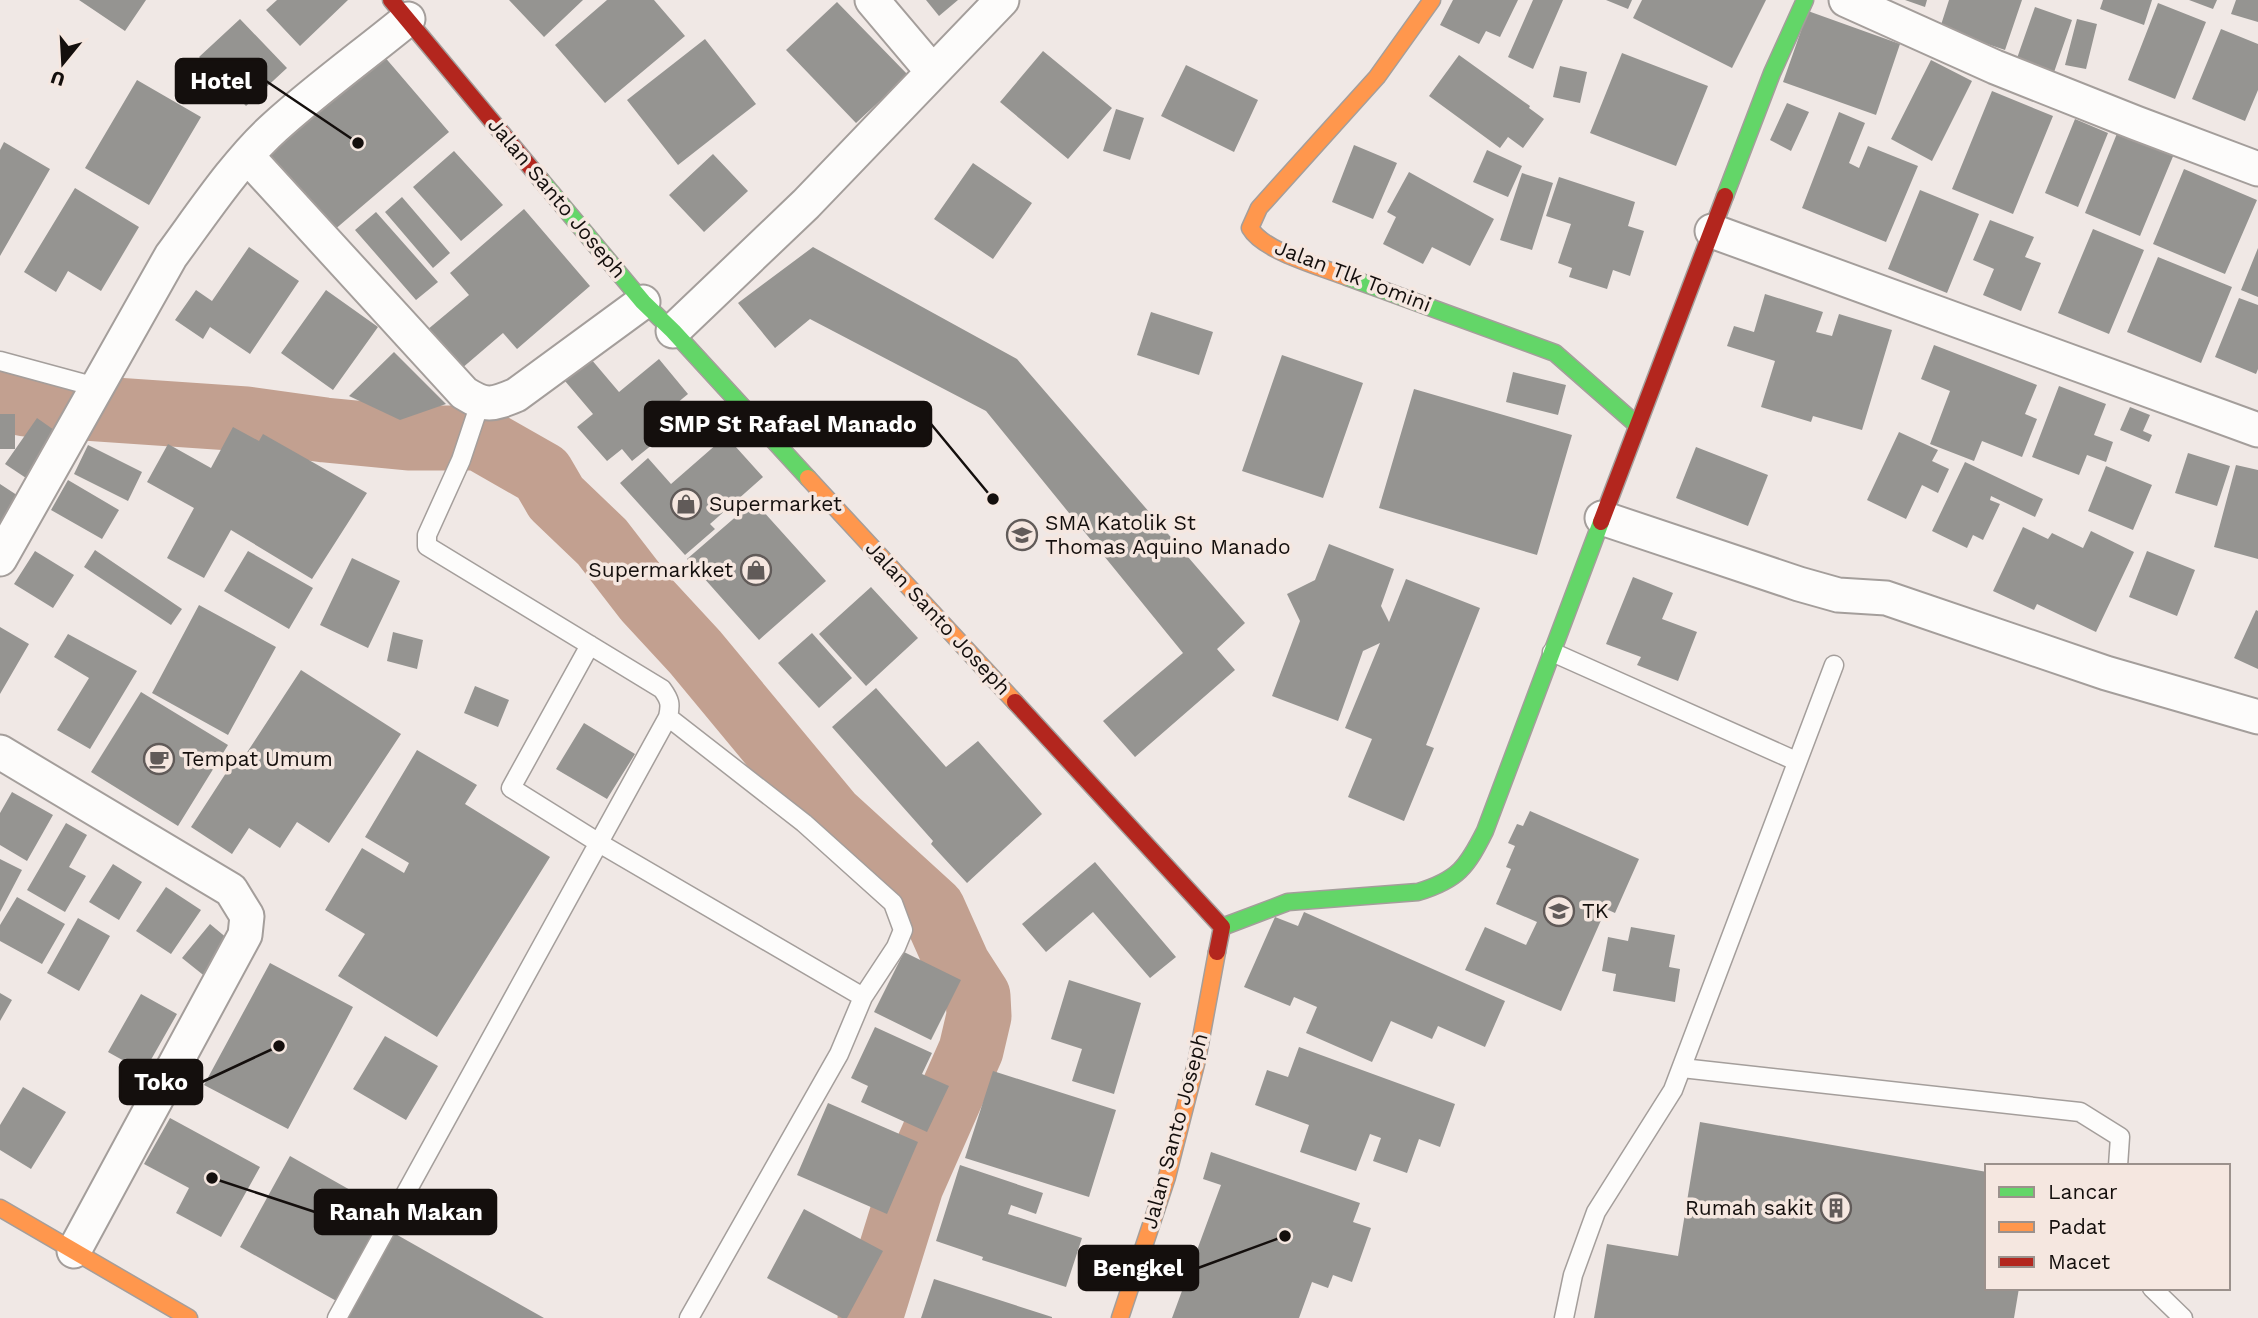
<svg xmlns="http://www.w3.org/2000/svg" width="2258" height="1318" font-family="'Work Sans',sans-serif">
	<rect width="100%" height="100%" fill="#f0e8e5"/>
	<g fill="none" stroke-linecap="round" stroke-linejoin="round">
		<!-- river -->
		<path stroke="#c2a090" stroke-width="65" d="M0 399 26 404 246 419 325 430 408 438H479L542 474 556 498 602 542 646 599 695 652 831 816 933 909 958 965 978 996 979 1016 971 1050 911 1186 870 1318"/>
	</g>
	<!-- building -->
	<path fill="#959491" d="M79 0H146L125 31Z
		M277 0H348L300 46 266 10Z
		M509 0H583L544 37Z
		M607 0H654L685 36 605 103 555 45Z
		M926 0H958L939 16Z
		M1453 0H1518L1500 37 1486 31 1479 44 1440 25Z
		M1533 0H1563L1533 69 1508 57Z
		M1606 0H1632L1628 9Z
		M1642 0H1766L1732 68 1633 18Z
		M1905 0H1927L1925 7Z
		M1949 0H2022L2005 50 1940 28Z
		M2103 0H2152L2144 25 2100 9Z
		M2189 0H2217L2213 9Z
		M2236 0H2258V22L2231 14Z
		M837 2 908 75 856 123 786 50Z
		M2158 3 2206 22 2175 99 2128 80Z
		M2035 7 2072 20 2052 78 2015 64Z
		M1808 11 1900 44 1876 115 1783 82Z
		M240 19 287 68 246 106 199 57Z
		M2077 19 2097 24 2086 69 2065 65Z
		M2221 29 2258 44V90L2245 121 2192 99Z
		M705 39 756 104 678 165 627 100Z
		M1043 51 1112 108 1068 159 1000 102Z
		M1622 53 1708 86 1676 166 1590 133Z
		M383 55 449 132 333 231 267 155Z
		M1459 55 1530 106 1529 108 1544 119 1523 148 1508 137 1500 148 1429 96Z
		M1931 60 1972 81 1932 161 1891 139Z
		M1186 65 1258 100 1234 152 1161 116Z
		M1560 66 1587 72 1580 103 1553 97Z
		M137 80 201 117 149 205 85 168Z
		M1992 91 2053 116 2013 214 1952 189Z
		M1787 103 1809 112 1791 151 1770 140Z
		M1116 109 1144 118 1130 160 1103 151Z
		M1839 112 1865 123 1849 163 1859 168 1868 146 1918 166 1886 242 1802 208Z
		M2075 119 2108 133 2078 207 2045 193Z
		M2118 131 2174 154 2140 236 2085 213Z
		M4 142 50 169 0 256V150Z
		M1354 145 1397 163 1373 219 1332 202Z
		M1487 150 1522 166 1508 197 1473 182Z
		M454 151 503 205 461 241 413 187Z
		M713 154 748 191 704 232 669 195Z
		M973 163 1032 203 993 259 934 219Z
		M2184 169 2257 200 2225 274 2153 244Z
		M1409 172 1494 219 1470 266 1432 247 1423 264 1383 244 1396 217 1387 212Z
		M1522 173 1553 183 1532 250 1500 240Z
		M1559 177 1635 202 1628 226 1644 231 1630 276 1613 270 1607 289 1569 277 1572 268 1558 263 1571 224 1546 216Z
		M75 188 139 227 101 291 68 271 56 292 24 272Z
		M1920 190 1979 214 1947 293 1888 269Z
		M402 197 450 253 433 268 385 212Z
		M524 209 590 286 517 349 503 333 461 369 427 330 469 295 450 273Z
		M376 212 438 282 416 300 355 230Z
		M1990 220 2034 237 2025 257 2041 263 2021 311 1983 295 1994 269 1973 260Z
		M2093 229 2144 250 2109 334 2058 313Z
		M249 247 299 281 250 354 210 327 203 339 175 320 196 290 212 301Z
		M813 247 1017 359 1245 623 1217 649 1235 670 1135 757 1103 721 1183 653 986 411 810 319 775 348 738 303Z
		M2258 248V297L2241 290Z
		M2158 257 2232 287 2201 363 2127 332Z
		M326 290 378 327 333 390 281 353Z
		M1765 294 1823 312 1816 332 1832 336 1839 314 1892 330 1862 430 1813 416 1811 422 1761 407 1775 361 1727 346 1734 326 1754 332Z
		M2239 298 2258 305V369L2256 374 2215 357Z
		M1151 312 1213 332 1199 375 1137 355Z
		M1934 345 2037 385 2025 414 2037 419 2022 457 1982 441 1974 461 1930 444 1950 391 1921 379Z
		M394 352 446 404 400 420 349 396Z
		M1282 355 1363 383 1323 498 1242 471Z
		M591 359 619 392 659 359 688 394 648 427 658 440 632 461 622 449 607 461 577 427 593 414 565 381Z
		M1513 372 1566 385 1558 415 1506 402Z
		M2059 386 2106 404 2094 435 2113 442 2106 462 2087 455 2079 475 2032 457Z
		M1414 389 1572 435 1537 555 1379 508Z
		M2130 407 2150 415 2143 431 2152 435 2149 442 2120 430Z
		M0 414H15V449H0Z
		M37 418 64 437 32 482 5 464Z
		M233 427 259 441 263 434 367 493 312 579 231 530 204 578 167 558 194 508 147 482 168 444 211 468Z
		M1899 432 1938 450 1932 461 1949 469 1938 493 1922 485 1906 519 1867 500Z
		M726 436 763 477 710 524 715 529 685 555 620 483 648 458 671 484Z
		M88 445 142 472 128 501 74 474Z
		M1696 447 1768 475 1748 526 1676 498Z
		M2188 453 2230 466 2217 506 2175 493Z
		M1965 462 2043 499 2035 517 1991 496 1990 500 2000 504 1983 540 1973 535 1967 548 1932 531Z
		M2236 465 2258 470V559L2214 547Z
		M2106 466 2152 485 2133 530 2088 511Z
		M68 480 119 510 102 539 51 510Z
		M0 484 26 501 0 526Z
		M754 501 826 581 759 640 687 559Z
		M2023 527 2048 539 2052 533 2083 548 2091 531 2134 552 2096 632 2037 604 2034 610 1993 591Z
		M1329 544 1394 569 1381 606 1389 622 1406 579 1480 608 1426 745 1434 748 1404 821 1348 797 1372 739 1345 728 1380 643 1363 651 1338 721 1272 696 1300 621 1287 594 1315 580Z
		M95 550 182 609 171 625 84 567Z
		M35 551 74 575 53 608 14 584Z
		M248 551 313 588 289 629 224 591Z
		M2147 551 2195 570 2177 616 2129 597Z
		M352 558 400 581 368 648 320 625Z
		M1633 577 1673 593 1662 619 1697 632 1678 681 1637 665 1641 657 1606 644Z
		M871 587 918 638 866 686 819 634Z
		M199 605 276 647 228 735 152 693Z
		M2256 610 2258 611V669L2234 658Z
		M0 627 29 644 0 694Z
		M393 632 423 640 417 669 387 661Z
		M812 633 852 678 819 708 778 663Z
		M68 634 137 671 90 749 57 730 89 678 54 657Z
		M301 670 401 734 329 843 297 822 280 848 249 828 232 854 191 827 237 756 242 760Z
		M475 686 509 700 498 727 464 713Z
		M876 688 946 767 978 741 1042 814 967 883 931 844 933 841 832 727Z
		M141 692 228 745 178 826 91 772Z
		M584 723 635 754 607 799 556 769Z
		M417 750 477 785 465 804 550 857 437 1037 338 976 365 934 325 910 362 848 404 873 409 863 365 837Z
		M12 792 53 815 27 861 0 845V813Z
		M1530 811 1639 859 1615 913 1606 909 1561 1011 1465 970 1485 927 1526 945 1537 922 1496 904 1511 869 1506 867 1515 846 1508 843 1517 824 1523 826Z
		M66 823 87 835 69 867 86 876 65 912 27 890Z
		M0 859 22 870 0 912Z
		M1095 862 1176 957 1150 978 1093 912 1046 952 1022 924Z
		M113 864 142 882 119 920 89 902Z
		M166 887 201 910 171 954 136 931Z
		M17 897 65 924 42 964 0 941V925Z
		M1304 912 1505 1001 1485 1047 1438 1026 1432 1039 1391 1021 1372 1062 1306 1033 1317 1007 1294 997 1290 1006 1244 987 1275 917 1298 926Z
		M78 918 110 936 79 991 47 973Z
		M210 924 234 944 207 978 182 958Z
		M1631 927 1675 935 1669 967 1680 969 1675 1002 1613 991 1616 974 1602 971 1608 937 1628 941Z
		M904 952 961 980 931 1040 874 1012Z
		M270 963 353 1007 288 1129 204 1085Z
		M1069 980 1141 1003 1114 1094 1072 1081 1082 1049 1051 1039Z
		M0 993 12 1000 0 1021Z
		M141 994 177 1014 144 1072 108 1052Z
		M875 1027 932 1053 922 1074 949 1086 927 1132 861 1102 868 1086 851 1078Z
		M385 1036 438 1066 406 1120 353 1089Z
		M1299 1047 1455 1104 1440 1147 1419 1139 1407 1173 1373 1161 1381 1138 1370 1134 1356 1171 1300 1152 1309 1125 1255 1105 1267 1070 1288 1077Z
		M993 1071 1116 1110 1089 1197 965 1158Z
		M23 1087 66 1112 31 1169 0 1150V1125Z
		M828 1103 918 1142 887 1214 797 1175Z
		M170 1118 260 1167 221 1237 176 1213 189 1188 144 1164Z
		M1700 1122 1987 1172V1288H2019L2014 1318H1594L1607 1244 1678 1256Z
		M1211 1152 1360 1203 1353 1222 1371 1228 1352 1282 1333 1275 1328 1288 1312 1282 1299 1318H1172L1221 1185 1203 1179Z
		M290 1156 391 1213 340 1303 240 1247Z
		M960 1165 1043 1193 1036 1214 1011 1205 1008 1214 1082 1238 1066 1287 982 1260 983 1257 936 1241Z
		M804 1209 883 1251 847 1318H842L767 1278Z
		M392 1232 544 1318H344Z
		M934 1279 1052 1317V1318H921Z"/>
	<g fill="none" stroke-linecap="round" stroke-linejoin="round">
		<!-- lane casing -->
		<g stroke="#a49e9b" stroke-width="21">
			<path id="lane" d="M0 361 96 387
				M590 645 511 788 599 843 863 997
				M1552 652 1796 761
				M668 717 804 823 893 903 903 930 896 947 863 997 839 1054 689 1318
				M1682 1068 2080 1112 2120 1137 2118 1166
				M2152 1288 2183 1318
				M337 1318 668 717C671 704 670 700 662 689L427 546V535L461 460 480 403
				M1564 1318 1573 1275 1596 1212 1673 1090 1834 665"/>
		</g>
		<!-- street casing -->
		<g stroke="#a49e9b" stroke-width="37">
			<path id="street" d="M872 0 932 71
				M1846 0 1995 67 2136 123 2258 169
				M247 156 464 393C486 407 492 405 516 395L643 302
				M1712 231 2258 430
				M673 331 806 204 1002 0
				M1602 518 1799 584 1838 595 1886 598 2106 673 2258 717
				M0 559 171 256C202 214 237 161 275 127 317 89 364 55 408 19
				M0 752 231 890 247 916 245 935 74 1251"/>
		</g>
		<!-- fast casing -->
		<g stroke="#a49e9b" stroke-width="19">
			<path id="fast" d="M541 180 643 302 673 331 808 478
				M1725 196 1772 73 1805 0
				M1347 277 1555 353 1637 425
				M1222 927 1288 902 1418 892C1458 880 1467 867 1485 831L1601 522"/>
		</g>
		<!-- slow casing -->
		<g stroke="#a49e9b" stroke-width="19">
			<path id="slow" d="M1347 277C1321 267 1263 251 1250 228L1259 208 1377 77 1432 0
				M808 478 1015 702
				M0 1208 189 1318
				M1120 1318 1167 1177 1197 1060 1217 952"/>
		</g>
		<!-- jam casing -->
		<g stroke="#a49e9b" stroke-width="19">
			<path id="jam" d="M391 0 541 180
				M1601 522 1725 196
				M1015 702 1222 927 1217 952"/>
		</g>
		<!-- lane -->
		<use href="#lane" stroke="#fdfcfb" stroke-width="18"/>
		<!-- street -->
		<use href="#street" stroke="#fdfcfb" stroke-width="33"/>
		<!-- fast -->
		<use href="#fast" stroke="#63d668" stroke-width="16"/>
		<!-- slow -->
		<use href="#slow" stroke="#ff974d" stroke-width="16"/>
		<!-- jam -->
		<use href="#jam" stroke="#b3261e" stroke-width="16"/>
	</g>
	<!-- icons -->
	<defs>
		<g id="shop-ring" transform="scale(1.575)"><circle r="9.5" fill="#f5e7e0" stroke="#615b59" stroke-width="1.5"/><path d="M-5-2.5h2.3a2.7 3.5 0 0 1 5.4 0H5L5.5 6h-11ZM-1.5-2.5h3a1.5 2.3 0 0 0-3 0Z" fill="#615b59"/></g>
		<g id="school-ring" transform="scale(1.575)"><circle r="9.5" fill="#f5e7e0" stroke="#615b59" stroke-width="1.5"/><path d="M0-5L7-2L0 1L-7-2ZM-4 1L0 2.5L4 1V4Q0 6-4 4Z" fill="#615b59"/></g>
		<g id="cafe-ring" transform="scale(1.575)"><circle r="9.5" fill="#f5e7e0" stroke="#615b59" stroke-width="1.5"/><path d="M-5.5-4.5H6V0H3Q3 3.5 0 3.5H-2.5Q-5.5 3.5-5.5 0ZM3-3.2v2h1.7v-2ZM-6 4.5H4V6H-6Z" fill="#615b59"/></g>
		<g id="building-ring" transform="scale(1.575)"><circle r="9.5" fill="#f5e7e0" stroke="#615b59" stroke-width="1.5"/><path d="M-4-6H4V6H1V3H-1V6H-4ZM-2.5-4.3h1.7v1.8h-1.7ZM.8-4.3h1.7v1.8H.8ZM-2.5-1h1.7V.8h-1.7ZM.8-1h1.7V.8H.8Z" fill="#615b59"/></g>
	</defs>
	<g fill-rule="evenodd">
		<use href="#shop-ring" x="686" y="504"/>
		<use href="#school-ring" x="1022" y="535"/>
		<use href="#shop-ring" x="756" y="570"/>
		<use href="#cafe-ring" x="159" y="759"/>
		<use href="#school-ring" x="1559" y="911"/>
		<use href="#building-ring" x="1836" y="1208"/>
	</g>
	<g text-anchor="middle" stroke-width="7" stroke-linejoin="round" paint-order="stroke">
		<!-- street labels -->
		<g font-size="21" fill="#140f0d" stroke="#f5e7e0">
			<text transform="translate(557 198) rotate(50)" y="7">Jalan Santo Joseph</text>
			<text transform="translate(1353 276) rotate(21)" y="7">Jalan Tlk Tomini</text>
			<text transform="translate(938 618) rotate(47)" y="7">Jalan Santo Joseph</text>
			<text transform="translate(1175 1131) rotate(-75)" y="7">Jalan Santo Joseph</text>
		</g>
		<!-- poi labels -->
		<g font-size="21" fill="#140f0d" stroke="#f5e7e0" text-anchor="start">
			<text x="709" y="511">Supermarket</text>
			<text x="1045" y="530">SMA Katolik St<tspan x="1045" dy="24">Thomas Aquino Manado</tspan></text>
			<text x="733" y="577" text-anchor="end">Supermarkket</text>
			<text x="182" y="766">Tempat Umum</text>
			<text x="1582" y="918">TK</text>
			<text x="1813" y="1215" text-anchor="end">Rumah sakit</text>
		</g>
	</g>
	<!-- callouts -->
	<path fill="none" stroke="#140f0d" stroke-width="2.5" d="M358 143L266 81M993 499L931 424M279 1046L202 1082M212 1178L315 1212M1285 1236L1198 1268"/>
	<g fill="#140f0d" stroke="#f5e7e0" stroke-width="2.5">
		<circle cx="358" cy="143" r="7"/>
		<circle cx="993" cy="499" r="7"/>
		<circle cx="279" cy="1046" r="7"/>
		<circle cx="212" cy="1178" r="7"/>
		<circle cx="1285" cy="1236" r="7"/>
	</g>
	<g fill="#140f0d" stroke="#140f0d" stroke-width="2.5">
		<rect x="176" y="59" width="90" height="44" rx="7"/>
		<rect x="645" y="402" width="286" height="44" rx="7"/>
		<rect x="120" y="1060" width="82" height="44" rx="7"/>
		<rect x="315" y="1190" width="181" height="44" rx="7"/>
		<rect x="1079" y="1246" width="119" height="44" rx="7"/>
	</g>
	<g font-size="23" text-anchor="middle" font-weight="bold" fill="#fff">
		<text x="221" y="89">Hotel</text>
		<text x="788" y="432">SMP St Rafael Manado</text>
		<text x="161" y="1090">Toko</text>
		<text x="406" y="1220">Ranah Makan</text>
		<text x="1138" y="1276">Bengkel</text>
	</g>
	<!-- legend -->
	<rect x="1985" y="1164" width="245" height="126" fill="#f5e7e0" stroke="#9b918c" stroke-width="2"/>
	<rect x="1999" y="1187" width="35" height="10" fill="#63d668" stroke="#9b918c" stroke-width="2"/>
	<text x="2048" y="1199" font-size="21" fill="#140f0d">Lancar</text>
	<rect x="1999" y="1222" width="35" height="10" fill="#ff974d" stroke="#9b918c" stroke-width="2"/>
	<text x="2048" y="1234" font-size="21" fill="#140f0d">Padat</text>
	<rect x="1999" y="1257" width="35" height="10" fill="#b3261e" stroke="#9b918c" stroke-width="2"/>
	<text x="2048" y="1269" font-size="21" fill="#140f0d">Macet</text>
	<!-- north arrow -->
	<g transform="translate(63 63) rotate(198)" stroke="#f5e7e0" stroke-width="5" paint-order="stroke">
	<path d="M0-5L12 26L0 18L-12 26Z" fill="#140f0d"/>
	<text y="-10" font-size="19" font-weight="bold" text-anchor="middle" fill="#140f0d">U</text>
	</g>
</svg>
